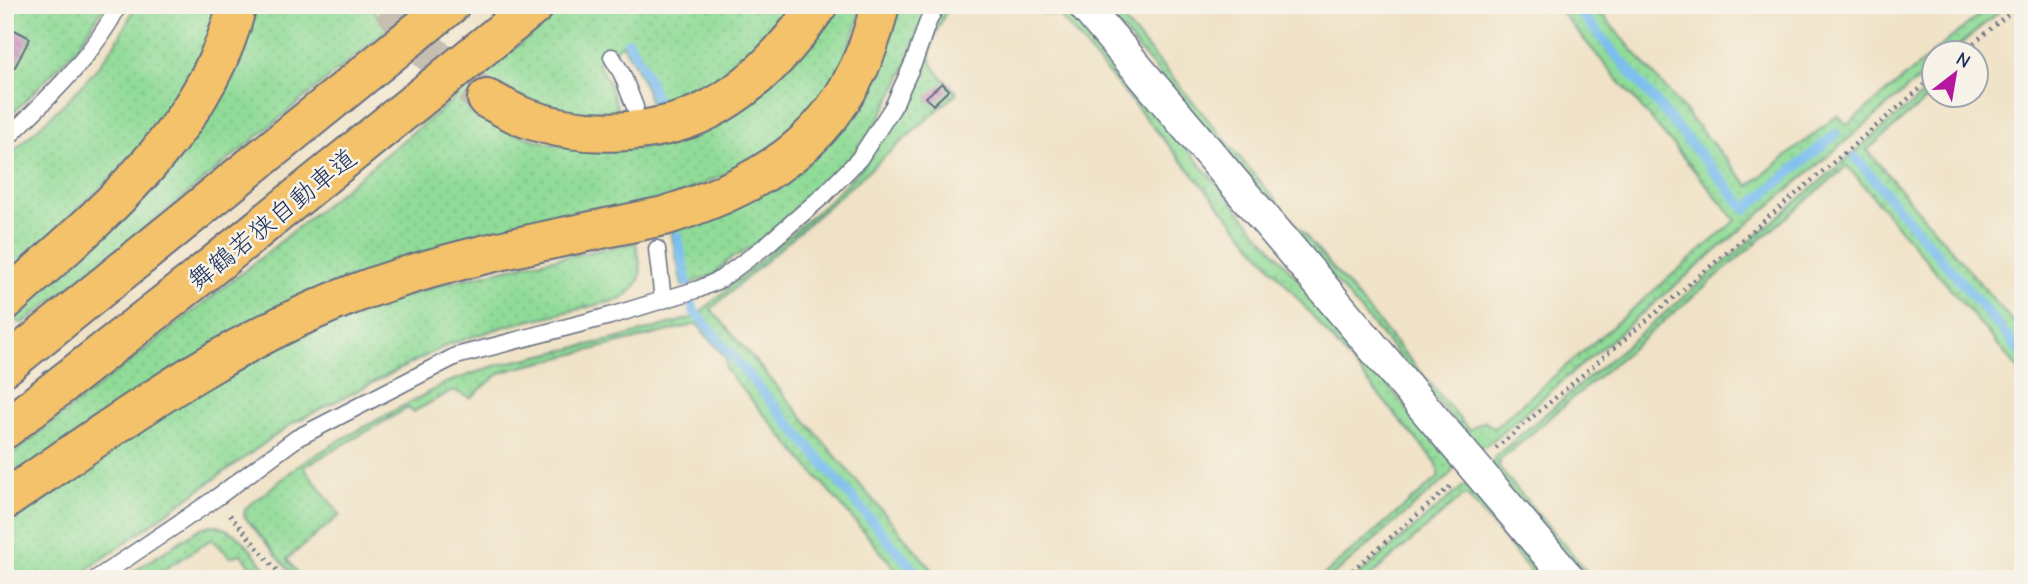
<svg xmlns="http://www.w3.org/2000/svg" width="2028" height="584" font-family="'Comic Neue','Klee One',sans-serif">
	<defs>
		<pattern id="grass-dots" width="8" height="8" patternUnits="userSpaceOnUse" patternTransform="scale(1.75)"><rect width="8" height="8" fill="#90db97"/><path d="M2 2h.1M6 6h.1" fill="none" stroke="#7cbc85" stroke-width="1.8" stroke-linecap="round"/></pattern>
		<pattern id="building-back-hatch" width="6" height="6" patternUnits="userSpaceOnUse" patternTransform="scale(1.75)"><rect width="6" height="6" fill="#cd90be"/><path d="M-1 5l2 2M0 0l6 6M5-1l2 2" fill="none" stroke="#a6769e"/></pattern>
	</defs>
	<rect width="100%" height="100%" fill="#f7f3e8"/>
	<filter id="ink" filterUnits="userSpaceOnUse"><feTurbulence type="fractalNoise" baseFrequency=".0143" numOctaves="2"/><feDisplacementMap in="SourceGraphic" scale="14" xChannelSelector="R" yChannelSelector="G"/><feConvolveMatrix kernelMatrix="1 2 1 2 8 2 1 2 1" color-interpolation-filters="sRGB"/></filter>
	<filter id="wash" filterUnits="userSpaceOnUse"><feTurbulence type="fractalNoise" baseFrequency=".00686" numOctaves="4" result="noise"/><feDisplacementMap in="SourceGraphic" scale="28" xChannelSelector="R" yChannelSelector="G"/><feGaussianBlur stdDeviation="1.57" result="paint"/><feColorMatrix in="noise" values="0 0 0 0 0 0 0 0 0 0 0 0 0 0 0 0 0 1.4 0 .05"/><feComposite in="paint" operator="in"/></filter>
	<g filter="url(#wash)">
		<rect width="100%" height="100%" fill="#f0e2c6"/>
		<!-- grass -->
		<path fill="url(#grass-dots)" stroke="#56857a" stroke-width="2" d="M5 5H105L77 48 5 121Z
			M135 5H219L208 43 176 101 132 158 5 279V159C52 114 111 68 135 5Z
			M255 5H371L381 21 401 5H418L148 226 25 322 19 323 16 319 18 313 209 112C231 76 243 46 255 5Z
			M567 5H798C784 21 771 40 756 54 726 82 690 99 652 109 646 84 636 65 622 44L597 64 608 81 619 113 574 112 529 100 499 86 469 113C532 144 584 158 655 145L828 23 839 5H860L858 23 837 77 791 133 752 162 670 199 494 236 5 481V460L257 261Z
			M899 5H929L899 83 869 136 839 173 760 242 729 260 714 275 682 286 671 232 843 129C872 91 890 52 899 5Z
			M943 5H950C942 19 926 47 932 63 936 74 949 84 957 93L711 309 940 579H904L726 370V358L697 324 513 369 500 373 470 398 453 390 413 412 408 408 304 467 340 515 287 559 302 579H296L244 516 245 509 298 466 340 440 446 383 497 365 620 338 695 317 830 200 864 165 899 111 932 26Z
			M1029 5H1065L1453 462V470L1449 476 1329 579H1319L1439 477 1437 464 1059 15 1041 13Z
			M1101 5H1110L1156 58 1469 430 1484 421 1494 428 1736 220 1555 5H1594L1749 186 1838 115 1847 125 1934 53 1933 67 1487 445 1477 448Z
			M1991 5H2007L1951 52H1934Z
			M1933 86V94L1867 150 2023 334V375L1847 166 1500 460 1499 468 1593 579H1585L1494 471 1492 463 1496 456Z
			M636 243C641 272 647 279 622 299L506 326 447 345 293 423 74 579H5V522L210 383 282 346 361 310 442 284 532 263Z
			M1469 483 1554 579H1537L1468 496H1463L1367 579H1354L1462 487Z
			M212 525C240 528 256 558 274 579H262L241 554 230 557 212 539 149 579H122L201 528Z"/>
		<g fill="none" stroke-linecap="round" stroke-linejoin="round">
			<!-- stream -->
			<path stroke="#79bdef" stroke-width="10" d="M1574 5 1746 209 1836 134
				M628 42C641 62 651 81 657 105
				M1856 158 2023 355
				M677 236 687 283
				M692 305 694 311 921 579"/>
		</g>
		<g id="blocks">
			<!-- building -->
			<path fill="url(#building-back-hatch)" d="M5 25 30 38 15 67 5 62Z
				M942 83 949 90 933 105 926 97Z"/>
		</g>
	</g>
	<g filter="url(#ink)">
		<use href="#blocks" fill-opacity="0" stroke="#666e82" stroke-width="2"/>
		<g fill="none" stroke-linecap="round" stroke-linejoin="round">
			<!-- highway-tunnel -->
			<path stroke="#c5beb1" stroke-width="38" stroke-dasharray="38 19" stroke-linecap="butt" d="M391 5 421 45 457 77 487 99"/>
			<!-- lane casing -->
			<g stroke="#666e82" stroke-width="19">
				<path id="lane" d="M612 57 622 74 635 107
					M5 140C48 98 91 59 119 5
					M657 249 663 300
					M96 579 216 498 297 438 456 356 610 316 699 289 721 279 764 247 825 194 859 159 893 107 915 59 927 24 936 5"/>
			</g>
			<!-- street casing -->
			<g stroke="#666e82" stroke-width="35">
				<path id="street" d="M1084 5 1569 579"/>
			</g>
			<!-- highway casing -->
			<g stroke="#666e82" stroke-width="42">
				<path id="highway" d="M487 99C500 105 512 113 526 118 584 139 665 137 719 104 760 80 791 44 818 5
					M5 301C97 218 206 132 237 5
					M5 366 450 5
					M5 429 194 281 535 5
					M5 500C117 424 228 341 356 293 455 256 561 238 664 216 778 181 853 126 880 5"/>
			</g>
			<!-- path -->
			<path stroke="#666e82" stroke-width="4.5" stroke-dasharray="2 5" stroke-linecap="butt" d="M1963 52 2019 5
				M1496 448 1934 77
				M230 515 284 579
				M1342 579 1452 485"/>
			<!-- lane -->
			<use href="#lane" stroke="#fff" stroke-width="16"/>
			<!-- street -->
			<use href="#street" stroke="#fff" stroke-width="32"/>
			<!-- highway -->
			<use href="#highway" stroke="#f3c26a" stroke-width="38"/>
		</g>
	</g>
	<g text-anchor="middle" stroke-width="5" stroke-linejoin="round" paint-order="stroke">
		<!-- street labels -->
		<g font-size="26" fill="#1b2f5e" stroke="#f7f3e8">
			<text transform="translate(272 219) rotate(-39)" y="9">舞鶴若狭自動車道</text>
		</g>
	</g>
	<!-- margin -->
	<rect width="2028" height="584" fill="none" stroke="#f7f3e8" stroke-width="28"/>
	<!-- north arrow -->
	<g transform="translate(1955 74) rotate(31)"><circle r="33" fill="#f7f3e8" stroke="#9fa5b1" stroke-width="2"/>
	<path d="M0-5L12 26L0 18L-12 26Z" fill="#b5179e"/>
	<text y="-10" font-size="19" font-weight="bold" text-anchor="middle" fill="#1b2f5e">N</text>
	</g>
</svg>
